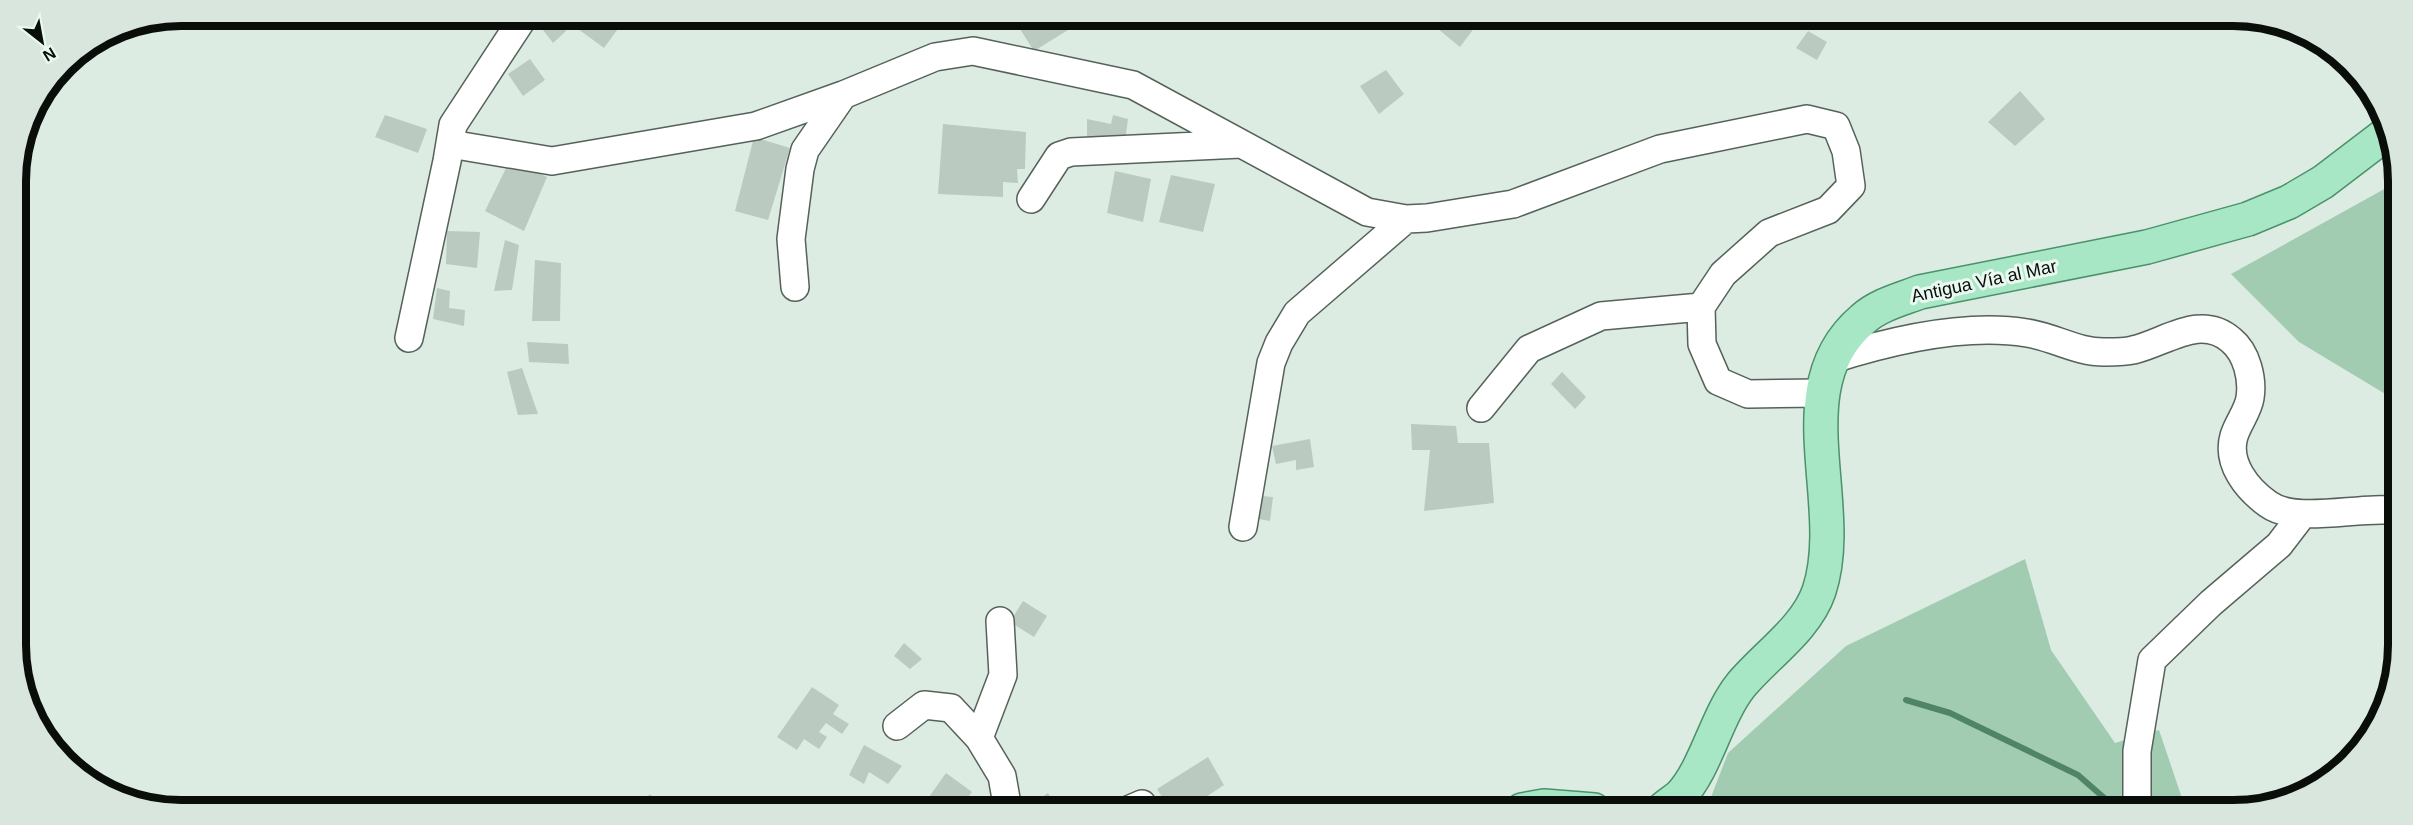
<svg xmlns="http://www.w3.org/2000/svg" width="2413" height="825" font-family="Arial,sans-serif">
	<rect width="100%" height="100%" fill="#ddece2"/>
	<!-- green -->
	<path fill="#a1ccb2" d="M2397 182V401L2299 342 2231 274Z
		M2025 559 2051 650 2115 743 2159 730 2186 810H1706L1728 753 1846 646Z"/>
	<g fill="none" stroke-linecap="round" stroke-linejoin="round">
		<!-- stream -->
		<path stroke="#508467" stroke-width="6" d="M1906 700 1950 713 2078 775 2118 810"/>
	</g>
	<!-- building -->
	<path fill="#bbcac0" d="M547 15H550L566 31 553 43 537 22Z
		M559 15H628L604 48Z
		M1018 15H1058L1068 30 1034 51 1013 18Z
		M1234 15H1258L1241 26Z
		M1421 15H1484L1460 47Z
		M1808 31 1827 42 1817 60 1796 48Z
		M530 59 545 80 523 96 508 74Z
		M1386 70 1404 94 1379 114 1360 86Z
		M2020 91 2045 119 2015 146 1988 122Z
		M385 115 427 129 418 153 375 137Z
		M1113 115 1128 119 1125 141 1087 137V119L1111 124Z
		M943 124 1026 132 1025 169H1017L1018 183 1003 182V197L938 194Z
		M754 137 790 148 768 220 735 211Z
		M510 160 547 177 524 231 485 211Z
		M1115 171 1151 179 1143 222 1107 213Z
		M1171 175 1215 184 1203 232 1159 222Z
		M447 231 480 232 477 268 446 264Z
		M505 240 519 245 512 290 494 291Z
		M535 260 561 263 560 321H532Z
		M437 288 450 291 449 308 465 310 464 326 433 319Z
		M527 342 568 344 569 364 529 362Z
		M522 368 538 414 518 415 507 372Z
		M1562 372 1586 397 1575 409 1551 384Z
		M1411 424 1456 426 1458 443H1489L1494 503 1424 511 1430 450H1412Z
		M1310 439 1314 467 1296 470V460L1276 464 1272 446Z
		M1252 495 1273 497 1270 521 1248 517Z
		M1023 601 1047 616 1034 637 1010 622Z
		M904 643 922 659 910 669 894 656Z
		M812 687 839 705 833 714 849 724 842 734 826 723 819 732 827 737 819 749 804 739 797 750 777 737Z
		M864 745 902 766 888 784 869 772 864 784 849 775Z
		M1208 757 1224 785 1186 810H1170L1157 789Z
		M946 773 972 792 958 810H934L924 804Z
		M1048 793 1058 810H1032L1029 806Z
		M650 794 660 806 655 810H638L636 807Z"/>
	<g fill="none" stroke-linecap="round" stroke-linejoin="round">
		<!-- minor casing -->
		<g stroke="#55625a" stroke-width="30">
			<path id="minor" d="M450 144 552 161 756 126 843 95 935 57 973 51 1133 85 1367 212 1406 219 1427 218 1513 204 1660 149 1807 119 1836 126 1846 151 1851 186 1828 210 1769 233 1723 274 1701 307 1702 344 1718 381 1748 394 1822 393
				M1031 199 1059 156 1071 152 1241 144
				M795 287 791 239 800 169 805 150 843 95
				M409 338 447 161 453 125 525 15
				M1830 360C1889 341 1966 323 2027 333 2054 337 2078 353 2106 352 2114 352 2125 352 2133 350 2165 343 2200 313 2231 340 2247 353 2253 379 2250 398 2248 411 2238 423 2234 436 2226 463 2247 489 2268 504 2297 525 2362 505 2398 511
				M1481 408 1529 349 1601 316 1701 307
				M1243 527 1271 363 1279 343 1297 313 1406 219
				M897 726 924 705 951 708 979 738 1002 776 1008 810
				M979 738 1003 675 1000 621
				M1128 810 1142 804
				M2142 810 2137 805V751L2152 660 2211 603 2279 545 2302 515"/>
		</g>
		<!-- major casing -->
		<g stroke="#4b916b" stroke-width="36">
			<path id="major" d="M1522 810 1544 806 1594 810
				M1662 810C1667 805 1674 801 1680 796 1706 769 1716 716 1741 685 1766 655 1806 629 1819 591 1848 504 1782 387 1863 319 1878 305 1902 299 1920 292L2147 247 2248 219 2289 202 2323 182 2386 134"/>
		</g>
		<!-- minor -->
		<use href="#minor" stroke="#fff" stroke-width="27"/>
		<!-- major -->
		<use href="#major" stroke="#a8e7c5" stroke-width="33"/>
	</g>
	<g text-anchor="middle" stroke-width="6" stroke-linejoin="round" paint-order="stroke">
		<!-- street labels -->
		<g font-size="18" fill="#090e0b" stroke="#eaf9ef">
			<text transform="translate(1984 281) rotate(-12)" y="6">Antigua Vía al Mar</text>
		</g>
	</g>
	<!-- crop -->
	<path d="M0 0H2413V825H0ZM181 26H2233A155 155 0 0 1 2388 181V645A155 155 0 0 1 2233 800H181A155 155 0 0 1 26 645V181A155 155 0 0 1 181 26Z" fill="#d8e6dd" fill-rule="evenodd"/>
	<path fill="none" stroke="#090e0b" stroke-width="8" d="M181 26H2233A155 155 0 0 1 2388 181V645A155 155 0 0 1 2233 800H181A155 155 0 0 1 26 645V181A155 155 0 0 1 181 26Z"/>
	<!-- north arrow -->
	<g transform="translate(42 42) rotate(149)" stroke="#eaf9ef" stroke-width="4.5" paint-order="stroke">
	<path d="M0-4.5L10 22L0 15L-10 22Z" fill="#090e0b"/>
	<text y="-9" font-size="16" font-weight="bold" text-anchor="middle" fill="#090e0b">N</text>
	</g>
</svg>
